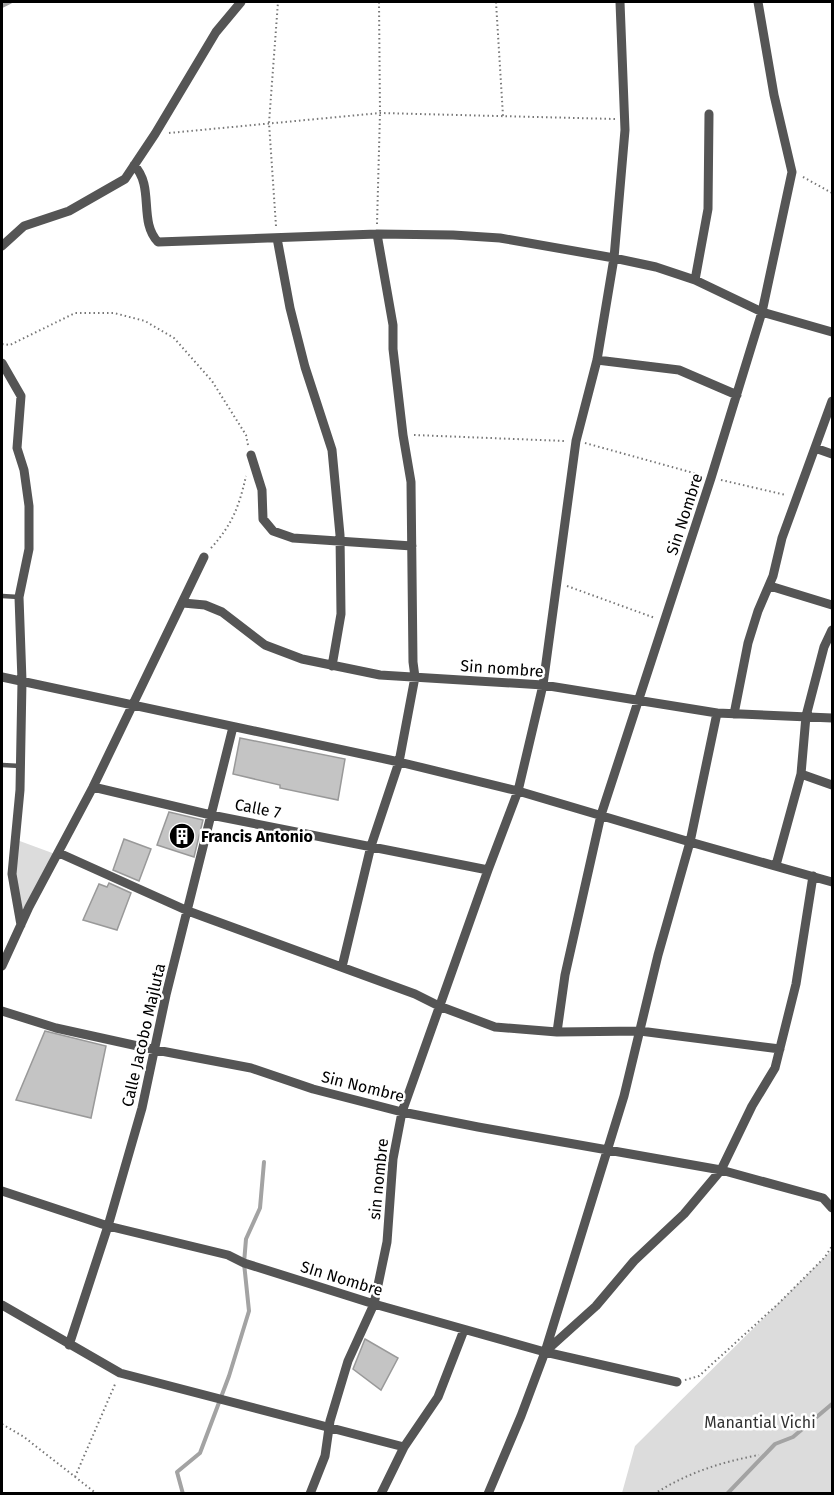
<svg xmlns="http://www.w3.org/2000/svg" width="834" height="1495" font-family="'Fira Sans',sans-serif">
	<rect width="100%" height="100%" fill="#fff"/>
	<!-- green -->
	<path fill="#dcdcdc" d="M17 840 55 854 21 919 13 874Z
		M832 1250V1493H622L635 1446Z"/>
	<g fill="none" stroke-linecap="round" stroke-linejoin="round">
		<!-- stream -->
		<path stroke="#a3a3a3" stroke-width="4" d="M2 6 10 2
			M183 1494 177 1472 200 1453 229 1376 249 1311 244 1263 246 1239 260 1208 264 1162
			M727 1494 775 1444 793 1437 832 1404"/>
	</g>
	<!-- building -->
	<path fill="#c4c4c4" stroke="#999" stroke-width="1.5" d="M240 738 345 759 338 800 280 788V785L233 774Z
		M169 812 203 820 194 857 157 845Z
		M124 839 151 849 139 881 113 870Z
		M109 883 131 893 117 930 83 920 99 884 107 887Z
		M45 1031 106 1046 91 1118 16 1100Z
		M365 1339 398 1358 381 1390 353 1369Z"/>
	<g fill="none" stroke-linecap="round" stroke-linejoin="round">
		<!-- path -->
		<path stroke="#777" stroke-width="2" stroke-dasharray="1.5 3" stroke-linecap="butt" d="M496 2 503 116
			M169 133 380 113 615 119
			M803 177 832 193
			M377 224 380 113 379 2
			M276 226 269 123 278 2
			M2 344 10 345 75 313H114L145 321 174 338 212 381 246 435 248 445
			M414 435 565 441
			M585 443 701 475
			M721 480 786 495
			M211 548C232 525 239 507 246 476
			M567 586 655 618
			M685 1380 699 1376 778 1304 825 1257 832 1246
			M2 1424 24 1437 97 1494
			M75 1477 116 1382
			M654 1494C687 1473 721 1462 759 1455"/>
		<!-- service -->
		<path stroke="#555" stroke-width="4.5" d="M2 596 19 597
			M2 765 21 766"/>
		<!-- minor -->
		<path stroke="#555" stroke-width="9" d="M134 165C155 187 138 221 158 242L377 234 453 235 500 238 614 258 656 267 695 280 762 312 832 332
			M277 238 290 308 305 367 332 450 340 535 341 614 332 666
			M2 246 24 226 69 211 125 179 155 134 216 32 241 2
			M695 280 708 209 709 114
			M597 360 679 370 737 395
			M2 363 21 396 17 448 24 470 29 506V549L19 597 22 681 20 790 12 874 21 925
			M815 448 832 454
			M251 455 262 490 263 519 273 531 293 538 412 546
			M770 586 832 605
			M183 603 205 605 222 612 265 645 302 659 380 675 543 685 717 713 832 718
			M2 677 399 762 518 791 690 842 832 882
			M734 714 748 643 758 611 773 576 782 538 832 401
			M801 774 832 785
			M93 787 211 815 488 870
			M59 853 188 911 415 994 439 1006 495 1027 557 1032 640 1031 780 1049
			M776 865 801 774 806 716 824 647 832 630
			M2 966 29 907 93 787 204 557
			M342 967 371 846 399 762 415 677 413 662 411 482 403 435 393 349V325L377 234
			M2 1011 56 1028 156 1050 251 1068 313 1089 402 1112 478 1127 721 1170 823 1198 832 1208
			M557 1032 565 975 601 815 711 478 762 312 792 172 774 95 758 2
			M2 1191 108 1226 228 1255 244 1263 374 1304 545 1352 677 1382
			M2 1305 120 1373 404 1447
			M69 1345 108 1226 142 1108 166 995 233 727
			M546 1351 596 1306 634 1261 684 1214 721 1170 752 1106 775 1068 796 984 813 876
			M310 1494 325 1456 330 1421 348 1361 374 1304 387 1242 393 1159 402 1112 488 870 518 791 543 685 576 441 597 360 614 258 625 130 620 2
			M381 1494 404 1447 438 1397 464 1330
			M488 1494 521 1416 545 1352 624 1096 658 955 690 842 717 713"/>
	</g>
	<!-- icons -->
	<defs>
		<g id="building-disc" transform="scale(1.35)"><circle r="9.5" fill="#000" stroke="#fff"/><path d="M-4-6H4V6H1V3H-1V6H-4ZM-2.5-4.3h1.7v1.8h-1.7ZM.8-4.3h1.7v1.8H.8ZM-2.5-1h1.7V.8h-1.7ZM.8-1h1.7V.8H.8Z" fill="#fff"/></g>
	</defs>
	<g fill-rule="evenodd">
		<use href="#building-disc" x="182" y="836"/>
	</g>
	<g text-anchor="middle" stroke-width="5" stroke-linejoin="round" paint-order="stroke">
		<!-- street labels -->
		<g font-size="16" fill="#000" stroke="#fff">
			<text transform="translate(684 514) rotate(-72)" y="6">Sin Nombre</text>
			<text transform="translate(502 668) rotate(4)" y="6">Sin nombre</text>
			<text transform="translate(258 808) rotate(11)" y="6">Calle 7</text>
			<text transform="translate(143 1035) rotate(-77)" y="6">Calle Jacobo Majluta</text>
			<text transform="translate(363 1086) rotate(14)" y="6">Sin Nombre</text>
			<text transform="translate(378 1179) rotate(-84)" y="6">sin nombre</text>
			<text transform="translate(342 1278) rotate(17)" y="6">SIn Nombre</text>
		</g>
		<!-- poi labels -->
		<g font-size="16" font-weight="bold" fill="#000" stroke="#fff" text-anchor="start">
			<text x="201" y="842">Francis Antonio</text>
		</g>
		<!-- park labels -->
		<g font-size="16" fill="#333" stroke="#fff">
			<text x="760" y="1428">Manantial Vichi</text>
		</g>
	</g>
	<!-- border -->
	<rect width="834" height="1495" fill="none" stroke="#000000" stroke-width="6"/>
</svg>
